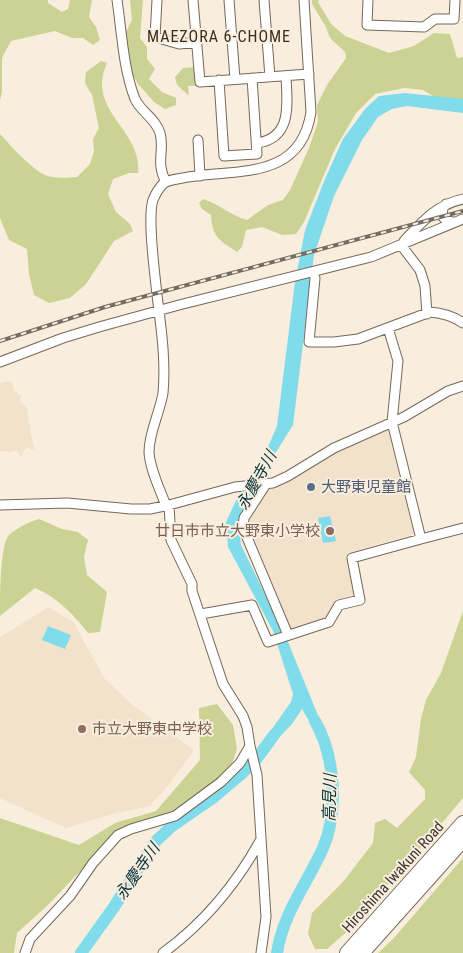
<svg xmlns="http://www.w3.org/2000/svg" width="463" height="953" font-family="'Roboto Condensed','Noto Sans JP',sans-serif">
	<rect width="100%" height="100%" fill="#f9eddd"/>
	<!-- built -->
	<path fill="#f2e1cb" d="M12 381 14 391H16L18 395H22L20 401 27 408 31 435 35 451 26 447 21 457 16 450 12 452 0 451V383Z
		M384 430 388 431 414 534 347 553 356 596 337 603 323 620 291 631 249 536 246 527 248 513 266 489 280 483 336 448Z
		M49 607 74 623 104 678 135 707 194 750 171 782 150 806 115 813 66 828 0 798V637Z"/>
	<!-- green -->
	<path fill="#cad393" d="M0 0H48V3L62 12 68 9 70 0H92L89 17 96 27 100 40 93 45 83 38H72L55 31 11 41 2 58V92L0 100Z
		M130 0H143L140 38 147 47V59L155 69 149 79 162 92 176 98V105L165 109 154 102 138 84 131 72 124 36 132 20Z
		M312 0H319L318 2 331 24 345 36 389 53 414 46 434 33 450 34 457 58 463 57V109L451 107 423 90 404 88 375 94 356 113 335 149 304 222 296 234 282 235 262 227 246 230 242 247 237 252C219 240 212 237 211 215L202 209 199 203 203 199C221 205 230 215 247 220L268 205 283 200 290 190 309 148 318 122 317 105 327 85 346 58 345 52 330 38 326 27 312 4Z
		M101 61 107 63C85 111 143 130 138 173H129L113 179 108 194 116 212 130 224 133 231 114 241 86 284 70 298 49 303 34 295 29 274 27 249 9 240 0 218V134C12 147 26 163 41 173 51 179 66 178 77 177L90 164 94 151 93 139 99 128 92 95 85 83 86 72Z
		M196 67 197 86H188L189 95H188L177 85 175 77 183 68Z
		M39 519 62 529 78 532 88 540 84 557 87 575 107 592 100 632 88 633C74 615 57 597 35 588L0 616C0 597 0 549 8 536 16 528 29 522 39 519Z
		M463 611V798L406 866 379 893 350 929 327 949H315L308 934 312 913 343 882 373 843 375 823 385 819 397 828 425 799V790L409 772 416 757 421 719 426 700 441 673Z
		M217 704 233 725 237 749 230 770 209 789 168 815 121 828 49 904 17 933 14 953H0V818L79 845 115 823 156 811 200 760 199 708Z
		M463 858V953H378L393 939Z"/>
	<!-- water -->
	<path fill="#80dceb" d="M405 93 463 99V113L407 106 392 109 378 117 362 140 334 196 314 255 293 425 261 476 238 521 241 545 288 642 324 730 323 735 314 729 302 709 292 724 269 748H264L262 743 291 702 293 694 273 631 228 547 226 522 241 490 268 447 277 426 295 282 305 230 325 179 343 139 365 109 379 96Z
		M330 516 336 541 323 543 318 518Z
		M48 626 71 635 65 649 42 640Z"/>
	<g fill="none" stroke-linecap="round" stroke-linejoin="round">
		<!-- river -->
		<path stroke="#80dceb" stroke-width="12" d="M81 953 114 907 155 842 172 826 214 797 240 775 255 761 274 735
			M277 953C283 913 307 884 323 848 339 811 335 756 315 721"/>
		<!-- minor casing -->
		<g stroke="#73685a" stroke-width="11">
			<path id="minor" d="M117 0C122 33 123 68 135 99 141 112 156 119 160 133 165 151 155 162 166 182
				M157 0 155 37 179 44 197 42
				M193 0 200 82 309 74
				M229 0 235 79
				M264 0 270 77
				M368 0 367 25 424 27 435 19H454L455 0
				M219 80 224 156 257 154 252 78
				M198 140 200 176
				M257 143C293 138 287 103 286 76
				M446 204 443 208 442 216 447 221 453 222
				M404 241C423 221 436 205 463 199
				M401 245 420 270 425 286 427 314
				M315 278 309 342H334L358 339 430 312C442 313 453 316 463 323
				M0 362 63 338 99 327 179 305 371 257 463 219
				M266 484 244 518 243 528 288 635
				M0 505 67 503 131 509H150L169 505 235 487 273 483 288 476 334 448 404 417 448 391 463 386
				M166 506C160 489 150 470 149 452 149 432 160 412 163 393 166 360 161 327 157 295 155 274 147 218 153 200 155 195 159 188 163 184 168 179 180 179 188 177 239 169 301 180 311 112L304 0
				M421 539 463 528
				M201 614 252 605 268 642 329 622 339 605 360 600 352 558 421 539 392 422 398 361 388 328
				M250 746 257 775 265 901 266 917 261 953
				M25 953 30 939 70 896 93 863 118 835 131 829 175 816 221 782 240 763 250 746 247 727 243 716 223 684 192 591V584L171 540 169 505
				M163 953C204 923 235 886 260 841"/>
		</g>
		<!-- highway casing -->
		<g stroke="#73685a" stroke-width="16">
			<path id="highway" d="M347 953 463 823
				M362 953 463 840"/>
		</g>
		<!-- minor -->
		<use href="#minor" stroke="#fff" stroke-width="9"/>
		<!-- highway -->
		<use href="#highway" stroke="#fff" stroke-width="14"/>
		<!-- rail casing -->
		<g stroke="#726c62" stroke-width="4">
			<path id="rail" d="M0 341 105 307 463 211"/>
		</g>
		<!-- rail -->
		<use href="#rail" stroke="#f9eddd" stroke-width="2" stroke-dasharray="5.5" stroke-linecap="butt"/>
	</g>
	<!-- markers -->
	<circle fill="#5c6f8a" stroke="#f9eddd" stroke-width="2" cx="311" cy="487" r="5"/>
	<g fill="#8d6e63" stroke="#f9eddd" stroke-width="2">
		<circle cx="330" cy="531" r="5"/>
		<circle cx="82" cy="729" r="5"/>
	</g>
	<g text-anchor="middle" stroke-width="4" stroke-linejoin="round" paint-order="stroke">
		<!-- service labels -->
		<g font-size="15" fill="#4e5e75" stroke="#f9eddd" text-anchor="start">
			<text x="321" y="492">大野東児童館</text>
		</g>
		<!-- education labels -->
		<g font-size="15" fill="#785e54" stroke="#f9eddd" text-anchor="end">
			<text x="320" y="536">廿日市市立大野東小学校</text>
			<text x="92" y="734" text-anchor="start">市立大野東中学校</text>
		</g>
		<!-- street labels -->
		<g font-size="15" fill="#3d3932" stroke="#f9eddd">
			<text transform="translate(393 877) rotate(-48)" y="5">Hiroshima Iwakuni Road</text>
		</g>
		<!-- neighbourhood labels -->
		<g font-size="16" letter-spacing="1" fill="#382f22" stroke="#f9eddd">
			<text x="219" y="42">MAEZORA 6-CHOME</text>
		</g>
		<!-- water labels -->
		<g font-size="16" font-style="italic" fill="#06343b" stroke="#f9eddd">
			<text transform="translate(256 480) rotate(-61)" y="6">永慶寺川</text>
			<text transform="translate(329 798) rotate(-89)" y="6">高見川</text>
			<text transform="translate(137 871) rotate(-55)" y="6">永慶寺川</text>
		</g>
	</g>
</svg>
